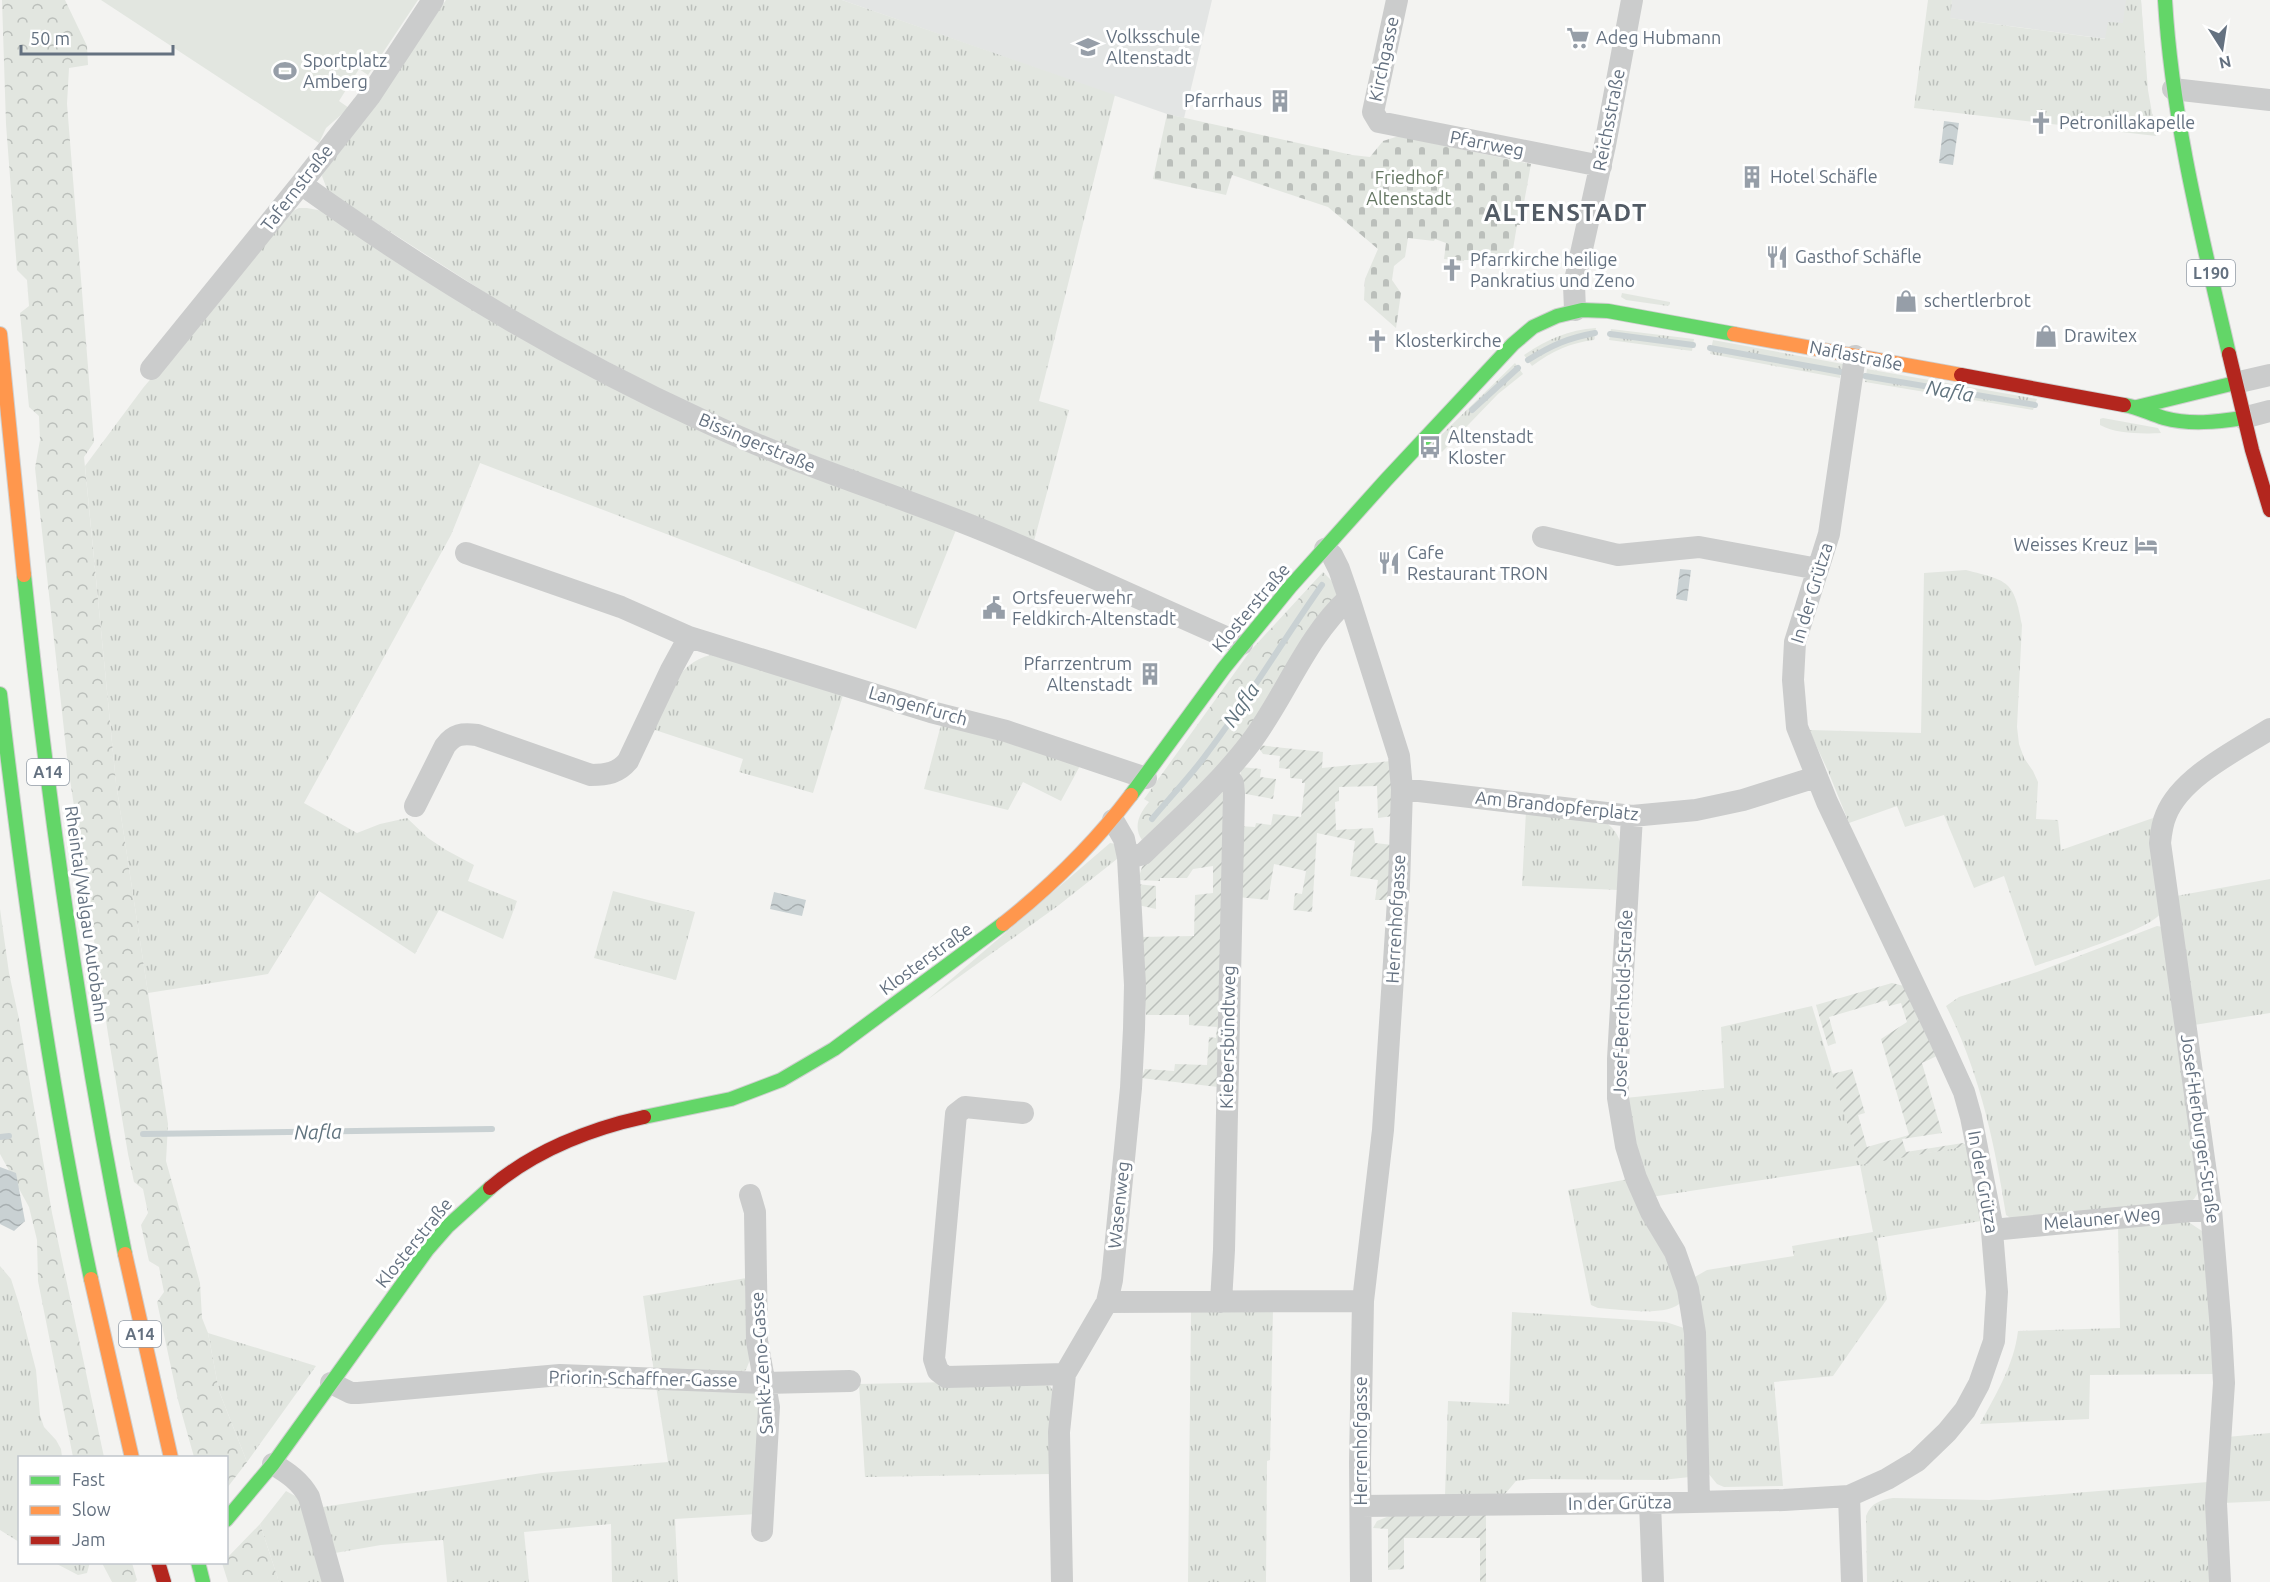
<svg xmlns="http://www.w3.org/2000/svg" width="2270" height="1582" font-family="Ubuntu,sans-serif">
	<defs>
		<pattern id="grass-tufts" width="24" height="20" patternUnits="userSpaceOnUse" patternTransform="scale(1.5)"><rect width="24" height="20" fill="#e2e6e0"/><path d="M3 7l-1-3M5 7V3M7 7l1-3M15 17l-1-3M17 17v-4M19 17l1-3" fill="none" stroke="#bbbfbb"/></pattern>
		<pattern id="forest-crowns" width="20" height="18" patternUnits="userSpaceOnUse" patternTransform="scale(1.5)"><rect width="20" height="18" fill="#e2e6e0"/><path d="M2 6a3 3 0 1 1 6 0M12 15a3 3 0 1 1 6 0" fill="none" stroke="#bbbfbb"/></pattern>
		<pattern id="cemetery-stones" width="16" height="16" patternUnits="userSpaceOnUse" patternTransform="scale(1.5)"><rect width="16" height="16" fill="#e2e6e0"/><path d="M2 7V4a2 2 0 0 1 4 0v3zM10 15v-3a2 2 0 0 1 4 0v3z" fill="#bbbfbb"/></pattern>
		<pattern id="garden-furrows" width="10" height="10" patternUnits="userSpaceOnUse" patternTransform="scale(1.5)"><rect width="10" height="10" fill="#e2e6e0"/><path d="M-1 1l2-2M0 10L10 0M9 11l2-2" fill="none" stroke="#bbbfbb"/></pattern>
		<pattern id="water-waves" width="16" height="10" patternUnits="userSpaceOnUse" patternTransform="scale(1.5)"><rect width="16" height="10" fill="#c9d1d3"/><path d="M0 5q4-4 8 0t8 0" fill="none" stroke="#a7aeb0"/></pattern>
	</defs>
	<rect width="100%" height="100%" fill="#f3f3f1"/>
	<!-- built -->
	<path fill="#e3e5e4" d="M842 0H1212L1184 118 1167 114Z
		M1952 0H2141L2144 44 1949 18Z"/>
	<!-- grass -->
	<path fill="url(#grass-tufts)" d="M446 0H842L1115 95 1039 401 1069 410 1034 541 705 413 525 318 328 192 322 176 324 169 378 101Z
		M1928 0H1952L1950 18 2105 39 2108 22 2123 23 2126 0H2141L2148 90 2156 136 1914 108Z
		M299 208H307L323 211 432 280 956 530 916 629 480 463 451 535 304 803 357 833 380 824 407 818 428 838 446 850 474 865 468 881 517 901 503 939 439 910 415 954 319 891 268 974 148 993 116 783 85 466 143 388 291 212Z
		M1622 293 1670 302V304L1668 306 1626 300 1621 297Z
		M1596 328 1594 340C1570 343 1552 351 1532 366L1524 355C1548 339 1568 330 1596 328Z
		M1611 329 1694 339 1692 351 1609 340Z
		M1713 340 1843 364 1840 378 1710 354Z
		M1515 363 1523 374 1498 394 1442 452 1432 444Z
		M1867 369 2037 399 2033 410 1865 382Z
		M2103 418 2158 428 2161 433C2143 434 2116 434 2100 425V419Z
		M1966 570C2008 581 2014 580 2022 625L2017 727 2019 744 2024 758 2033 771 2038 782 2036 819 2058 820 2061 850 2156 817 2161 913C2150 930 2058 958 2035 966L2004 876 1974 888 1944 815 1905 827 1897 806 1849 823 1828 771 1809 730 1921 733 1924 573Z
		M711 655 844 692 813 793 739 772 743 759 652 729C667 699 675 663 711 655Z
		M942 721 1081 764 1061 801 1023 782 1008 810 924 789Z
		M1526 811 1602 820C1630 837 1621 862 1619 890L1522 886Z
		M1110 843 1116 844 1117 859 1059 905 927 1000Z
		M2270 879V1013L2194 1025 2176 896Z
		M613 891 695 912 676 980 594 958Z
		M2157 926 2163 927 2199 1191 2194 1199 2186 1204 2012 1219 2006 1215C1995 1144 1979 1070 1946 1006L1959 997 2037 972Z
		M1812 1006 1860 1164 1968 1146 1981 1221 1877 1238 1887 1299 1833 1376 1774 1382 1783 1486 1724 1487 1717 1484 1708 1473 1693 1278 1707 1270 1794 1256 1792 1246 1873 1232 1860 1165 1651 1197 1642 1176 1625 1098 1724 1088 1721 1027Z
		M1629 1179 1670 1266 1682 1301C1670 1318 1617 1309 1598 1308L1591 1305 1568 1190Z
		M2187 1221 2202 1231 2215 1374 2090 1375 2089 1419 1980 1424C1996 1394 2014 1365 2018 1331L2120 1328 2118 1225Z
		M0 1266 11 1279 19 1304 36 1370 40 1415 44 1427 56 1440 61 1449 62 1457 20 1458 19 1542 0 1530Z
		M752 1277 751 1357 746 1370 740 1373 654 1372 643 1296Z
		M1191 1309H1273L1270 1460 1267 1461 1266 1582H1188Z
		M1512 1312 1666 1322 1687 1329 1690 1477 1662 1480 1531 1479 1516 1481 1505 1494 1445 1496 1448 1401 1509 1404Z
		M208 1333 316 1366 247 1462 219 1391Z
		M1035 1380 1050 1386 1054 1393 1051 1474 865 1477 859 1384Z
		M656 1386 760 1393 757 1514 675 1519 678 1582H612L611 1524 524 1532 529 1582H447L443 1540 381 1545 335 1553 323 1507 542 1473 668 1462Z
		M2270 1433V1501L2223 1503 2227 1437Z
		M2208 1482 2212 1582H1867L1866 1516C1871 1503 1880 1500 1893 1498L1989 1500Z
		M286 1491 299 1498 324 1582H279L260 1524Z
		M90 1562 87 1573 78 1575 55 1563Z"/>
	<!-- forest -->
	<path fill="url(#forest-crowns)" d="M2 0H65L87 46 88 65 69 68 67 104 94 442 84 457 116 783 168 1124 166 1161 200 1283 202 1318 208 1333 219 1391 247 1462 227 1488 226 1458 194 1457 178 1400 157 1302 164 1292 159 1267 149 1261 141 1225 148 1213 143 1189 134 1182 128 1154 108 1034 68 766 35 468 40 440 39 416 29 407 20 313 29 306 27 280 17 270 6 124Z
		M1323 572 1334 583 1338 598 1246 740 1142 840C1133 827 1139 814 1149 802L1144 799 1251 650Z
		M0 909 9 973 19 1019 52 1213 104 1457H73L38 1281 37 1240 29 1207 0 1154Z
		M260 1524 279 1582H228L222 1563 226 1562 227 1558Z
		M102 1563H132L137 1580 135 1582H112Z"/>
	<!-- cemetery -->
	<path fill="url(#cemetery-stones)" d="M1167 114 1352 155 1370 157 1383 141 1399 136 1531 164 1520 225H1517L1510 267 1471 263 1470 260H1464V261L1444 259 1446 243 1435 239 1434 241 1408 238 1405 257 1394 266 1392 280 1401 293 1396 328 1364 300 1365 279 1378 249 1328 207 1232 175 1226 195 1153 179Z"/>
	<!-- garden -->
	<path fill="url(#garden-furrows)" d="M1257 745 1323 752 1322 768 1391 761 1393 816 1378 818 1377 786 1339 787V801L1335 802 1336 830 1373 828 1375 843 1393 845 1391 900H1375L1378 880 1350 876 1355 841 1317 833 1312 912 1293 910 1295 893 1302 894 1306 871 1274 864 1268 900 1238 897 1239 826 1255 827 1256 823 1271 825 1273 814 1301 817 1305 783H1302V779L1290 778V769L1279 768 1280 756 1263 754Z
		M1241 767 1261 769 1260 777 1276 779 1273 799 1246 794C1237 788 1241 777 1241 767Z
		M1219 790 1226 794 1218 1087 1141 1078 1145 1069 1174 1071 1175 1064 1207 1065 1209 1037 1216 1038 1217 1027 1189 1025V1015H1146L1139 937 1194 936 1195 895 1213 893V866L1193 869 1187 878H1160V881L1138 880 1142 867 1211 795Z
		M1136 884 1156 886V909L1138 905Z
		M1892 983 1908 987 1939 1055 1922 1063 1942 1133 1902 1139 1906 1152 1963 1143 1968 1146 1860 1165 1832 1074 1852 1069 1865 1113 1858 1115 1867 1147 1909 1135 1881 1039 1907 1022 1901 1003 1889 1006 1887 1000 1829 1017 1836 1043 1828 1046 1816 1005Z
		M1486 1513V1582H1480V1538H1404V1569L1388 1570V1529L1373 1528 1377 1521 1389 1516Z"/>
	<!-- pitch -->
	<path fill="#e2e6e0" d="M101 0H418L368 75 359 69 339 101 349 108 326 128 319 143Z"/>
	<!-- water -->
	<path fill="url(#water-waves)" d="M1944 121 1959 123 1953 165 1939 163Z
		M1680 569 1691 570 1687 601 1676 599Z
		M774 892 806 900 802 916 770 909Z
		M0 1167 16 1173 25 1221 14 1231 0 1224Z"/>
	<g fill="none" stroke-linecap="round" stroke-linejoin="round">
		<!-- stream -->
		<path stroke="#c9d1d3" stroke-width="6" d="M1610 334 1693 345
			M1710 348 1841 372
			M1528 360C1552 345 1568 338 1595 333
			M1865 376 2035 405
			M1472 410 1518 368
			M1152 819C1170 797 1191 776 1208 752 1249 698 1283 640 1322 585
			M143 1134 492 1129
			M0 1137 9 1136"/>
		<!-- fast casing -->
		<g stroke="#cfcfcf" stroke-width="16">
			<path id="fast" d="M2165 0C2172 120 2202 237 2229 354
				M2124 405C2138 407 2150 414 2164 418 2190 425 2217 422 2243 418
				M2137 407 2235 383
				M24 575C48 803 80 1030 125 1254
				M0 694C23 890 50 1086 91 1279
				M1131 795 1224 668 1290 587 1386 480 1513 344 1533 327 1557 316 1582 310 1608 311 1734 334
				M644 1117 731 1099 781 1080 834 1049 1003 924
				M226 1520 273 1464 427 1250 448 1226 490 1188
				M198 1562 203 1582"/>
		</g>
		<!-- slow casing -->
		<g stroke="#cfcfcf" stroke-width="16">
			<path id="slow" d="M0 334 24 575
				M1734 334 1961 375
				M1003 924C1051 886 1094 844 1131 795
				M125 1254 171 1458
				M91 1279 132 1458"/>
		</g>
		<!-- jam casing -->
		<g stroke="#cfcfcf" stroke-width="16">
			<path id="jam" d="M2229 354 2252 450 2270 510
				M1961 375 2124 405
				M490 1188C533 1152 589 1129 644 1117
				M158 1562 164 1582"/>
		</g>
		<!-- street -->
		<path stroke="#cbcccc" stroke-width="22" d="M1397 0 1373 112 1379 122 1601 166
			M2173 89 2270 100
			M301 184C428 275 564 357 706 422 789 461 876 488 962 522 1057 559 1149 604 1242 644
			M1575 310 1574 285 1605 145 1632 0
			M151 369 301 184 370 96 433 0
			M2235 383 2270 375
			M2243 418 2270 411
			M1543 537 1618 555 1699 547 1818 569
			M1325 549 1332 555 1339 569 1349 598 1399 756 1402 789 1399 885 1383 1130 1363 1301 1360 1462 1361 1582
			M466 553 621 607 689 637 931 712 1006 731 1146 778
			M1402 789 1632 816 1696 810 1743 800 1816 777
			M415 806 445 746C454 734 462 733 477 735L591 775C607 775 618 773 628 761L671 670 689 637
			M1632 816 1618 1059V1098L1626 1146 1636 1178 1651 1212 1675 1252 1688 1289 1695 1333 1699 1500
			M1128 858 1143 854C1180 818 1220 783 1251 742 1286 695 1306 637 1349 598
			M1023 1113 965 1107 956 1114 934 1359 938 1371 946 1377 1065 1374
			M750 1195 755 1212 757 1341 769 1407 762 1531
			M1992 1230 2211 1209
			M1107 1302 1363 1301
			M1221 1302 1224 1250 1234 794 1233 783 1226 773
			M331 1383 351 1393H358L560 1375 765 1383 850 1381
			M273 1464C288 1473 300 1481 309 1497L333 1582
			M1849 1496 1852 1582
			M1650 1503 1653 1582
			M1361 1506 1650 1503 1784 1500 1849 1496 1887 1479 1917 1461 1947 1432 1965 1410 1979 1384 1994 1341 1997 1292 1991 1219 1971 1117 1964 1092 1939 1037 1827 802 1797 727 1793 680 1795 642 1829 534 1855 356
			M1062 1582 1059 1432 1065 1374 1107 1302 1112 1280 1131 1088 1134 1029 1135 985 1128 858 1124 839 1113 820
			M2220 1582 2216 1503 2224 1383 2221 1330 2211 1209 2160 843C2161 833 2162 824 2166 815 2181 777 2237 750 2270 729"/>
		<!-- fast -->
		<use href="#fast" stroke="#63d668" stroke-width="14"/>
		<!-- slow -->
		<use href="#slow" stroke="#ff974d" stroke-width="14"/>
		<!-- jam -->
		<use href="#jam" stroke="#b3261e" stroke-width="14"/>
	</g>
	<!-- icons -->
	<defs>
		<g id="supermarket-bare" transform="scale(1.8)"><path d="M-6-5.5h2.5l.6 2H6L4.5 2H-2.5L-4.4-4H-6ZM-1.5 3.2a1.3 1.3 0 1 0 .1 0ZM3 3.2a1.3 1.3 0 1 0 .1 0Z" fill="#969ea8" stroke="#fff" stroke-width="2.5" paint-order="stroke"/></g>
		<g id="school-bare" transform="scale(1.8)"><path d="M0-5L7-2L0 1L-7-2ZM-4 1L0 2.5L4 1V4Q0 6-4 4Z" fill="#969ea8" stroke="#fff" stroke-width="2.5" paint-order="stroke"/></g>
		<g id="stadium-bare" transform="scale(1.8)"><path d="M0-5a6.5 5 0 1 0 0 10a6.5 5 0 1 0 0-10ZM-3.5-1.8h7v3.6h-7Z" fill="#969ea8" stroke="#fff" stroke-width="2.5" paint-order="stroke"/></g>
		<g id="building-bare" transform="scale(1.8)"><path d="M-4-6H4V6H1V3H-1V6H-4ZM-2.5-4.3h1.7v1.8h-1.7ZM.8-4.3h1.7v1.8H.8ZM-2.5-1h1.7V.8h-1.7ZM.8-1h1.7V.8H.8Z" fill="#969ea8" stroke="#fff" stroke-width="2.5" paint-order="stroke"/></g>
		<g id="church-bare" transform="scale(1.8)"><path d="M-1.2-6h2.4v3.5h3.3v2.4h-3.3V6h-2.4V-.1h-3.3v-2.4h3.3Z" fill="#969ea8" stroke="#fff" stroke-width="2.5" paint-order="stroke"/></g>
		<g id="restaurant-bare" transform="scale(1.8)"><path d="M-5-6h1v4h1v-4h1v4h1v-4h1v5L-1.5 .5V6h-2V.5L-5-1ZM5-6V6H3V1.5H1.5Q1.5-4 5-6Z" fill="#969ea8" stroke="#fff" stroke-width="2.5" paint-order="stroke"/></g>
		<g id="shop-bare" transform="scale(1.8)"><path d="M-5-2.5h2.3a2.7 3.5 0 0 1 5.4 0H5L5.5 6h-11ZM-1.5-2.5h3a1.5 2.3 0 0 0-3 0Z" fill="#969ea8" stroke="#fff" stroke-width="2.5" paint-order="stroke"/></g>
		<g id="bus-bare" transform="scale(1.8)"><path d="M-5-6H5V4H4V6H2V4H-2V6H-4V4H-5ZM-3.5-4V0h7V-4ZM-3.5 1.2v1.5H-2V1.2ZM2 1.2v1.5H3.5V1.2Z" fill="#969ea8" stroke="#fff" stroke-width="2.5" paint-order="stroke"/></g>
		<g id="hotel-bare" transform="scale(1.8)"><path d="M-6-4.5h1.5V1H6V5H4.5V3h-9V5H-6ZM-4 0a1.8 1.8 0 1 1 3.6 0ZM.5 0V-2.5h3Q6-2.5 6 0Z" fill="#969ea8" stroke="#fff" stroke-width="2.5" paint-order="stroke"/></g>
		<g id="civic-bare" transform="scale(1.8)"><path d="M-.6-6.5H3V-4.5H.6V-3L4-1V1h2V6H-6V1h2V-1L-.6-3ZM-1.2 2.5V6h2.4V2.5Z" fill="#969ea8" stroke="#fff" stroke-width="2.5" paint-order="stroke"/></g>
	</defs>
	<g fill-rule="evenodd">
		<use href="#supermarket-bare" x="1578" y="38"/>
		<use href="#school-bare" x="1088" y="47"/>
		<use href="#stadium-bare" x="285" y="71"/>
		<use href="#building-bare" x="1280" y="101"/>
		<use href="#church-bare" x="2041" y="123"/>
		<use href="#building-bare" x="1752" y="177"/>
		<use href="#restaurant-bare" x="1777" y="257"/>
		<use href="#church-bare" x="1452" y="270"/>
		<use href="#shop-bare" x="1906" y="301"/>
		<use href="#shop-bare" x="2046" y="336"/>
		<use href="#church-bare" x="1377" y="341"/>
		<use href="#bus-bare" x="1430" y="447"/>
		<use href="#hotel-bare" x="2146" y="545"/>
		<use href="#restaurant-bare" x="1389" y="563"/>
		<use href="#civic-bare" x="994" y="608"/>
		<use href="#building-bare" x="1150" y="674"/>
	</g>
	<g text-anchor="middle" stroke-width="6" stroke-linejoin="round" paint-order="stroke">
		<!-- shield labels -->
		<g fill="#fff" stroke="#929ca6" stroke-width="1.5">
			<rect x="2187" y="260" width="48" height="26" rx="4.5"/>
			<rect x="27" y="759" width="42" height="26" rx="4.5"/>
			<rect x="119" y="1321" width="42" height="26" rx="4.5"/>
		</g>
		<g font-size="16" font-weight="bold" fill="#647180">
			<text x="2211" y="279">L190</text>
			<text x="48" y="778">A14</text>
			<text x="140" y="1340">A14</text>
		</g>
		<!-- poi labels -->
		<g font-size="18" fill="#647180" stroke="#fff" text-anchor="start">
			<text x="1106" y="43">Volksschule<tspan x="1106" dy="21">Altenstadt</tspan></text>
			<text x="1596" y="44">Adeg Hubmann</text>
			<text x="303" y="67">Sportplatz<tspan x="303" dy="21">Amberg</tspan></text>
			<text x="1262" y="107" text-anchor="end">Pfarrhaus</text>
			<text x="2059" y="129">Petronillakapelle</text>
			<text x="1770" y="183">Hotel Schäfle</text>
			<text x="1795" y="263">Gasthof Schäfle</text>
			<text x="1470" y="266">Pfarrkirche heilige<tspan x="1470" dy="21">Pankratius und Zeno</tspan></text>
			<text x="1924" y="307">schertlerbrot</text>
			<text x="2064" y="342">Drawitex</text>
			<text x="1395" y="347">Klosterkirche</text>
			<text x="1448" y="443">Altenstadt<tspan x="1448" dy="21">Kloster</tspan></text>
			<text x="2128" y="551" text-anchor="end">Weisses Kreuz</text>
			<text x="1407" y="559">Cafe<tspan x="1407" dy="21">Restaurant TRON</tspan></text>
			<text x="1012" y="604">Ortsfeuerwehr<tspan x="1012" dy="21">Feldkirch-Altenstadt</tspan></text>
			<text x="1132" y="670" text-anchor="end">Pfarrzentrum<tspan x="1132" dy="21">Altenstadt</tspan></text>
		</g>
		<!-- street labels -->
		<g font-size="18" fill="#647180" stroke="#fff">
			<text transform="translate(1384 59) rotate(-78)" y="6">Kirchgasse</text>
			<text transform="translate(1609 120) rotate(-79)" y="6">Reichsstraße</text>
			<text transform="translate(1487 144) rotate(11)" y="6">Pfarrweg</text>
			<text transform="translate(297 188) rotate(-52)" y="6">Tafernstraße</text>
			<text transform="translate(1856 356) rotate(11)" y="6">Naflastraße</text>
			<text transform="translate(757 443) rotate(23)" y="6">Bissingerstraße</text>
			<text transform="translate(1812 593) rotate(-73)" y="6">In der Grütza</text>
			<text transform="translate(1251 608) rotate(-50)" y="6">Klosterstraße</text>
			<text transform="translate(918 706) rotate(16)" y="6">Langenfurch</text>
			<text transform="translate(1557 806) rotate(6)" y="6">Am Brandopferplatz</text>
			<text transform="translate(86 914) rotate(82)" y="6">Rheintal/Walgau Autobahn</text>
			<text transform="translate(1396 919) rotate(-87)" y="6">Herrenhofgasse</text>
			<text transform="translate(926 959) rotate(-36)" y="6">Klosterstraße</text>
			<text transform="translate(1623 1003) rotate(-88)" y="6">Josef-Berchtold-Straße</text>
			<text transform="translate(1228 1037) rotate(-89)" y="6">Kiebersbündtweg</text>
			<text transform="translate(2200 1129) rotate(82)" y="6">Josef-Herburger-Straße</text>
			<text transform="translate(1983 1182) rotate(80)" y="6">In der Grütza</text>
			<text transform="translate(1119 1205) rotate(-84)" y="6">Wasenweg</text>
			<text transform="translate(2102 1219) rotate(-5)" y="6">Melauner Weg</text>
			<text transform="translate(414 1243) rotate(-51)" y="6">Klosterstraße</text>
			<text transform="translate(762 1363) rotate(-94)" y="6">Sankt-Zeno-Gasse</text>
			<text transform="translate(643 1379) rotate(1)" y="6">Priorin-Schaffner-Gasse</text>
			<text transform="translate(1361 1441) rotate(-90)" y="6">Herrenhofgasse</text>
			<text transform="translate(1620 1503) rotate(-1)" y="6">In der Grütza</text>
		</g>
		<!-- park labels -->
		<g font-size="18" fill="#657763" stroke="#fff">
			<text x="1409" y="184">Friedhof<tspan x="1409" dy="21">Altenstadt</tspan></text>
		</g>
		<!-- water labels -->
		<g font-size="20" font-style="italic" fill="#60737e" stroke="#fff">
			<text transform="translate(1950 391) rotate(10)" y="7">Nafla</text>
			<text transform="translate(1241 705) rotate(-56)" y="7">Nafla</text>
			<text transform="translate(318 1132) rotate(-1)" y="7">Nafla</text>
		</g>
		<!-- district labels -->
		<g font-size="24" font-weight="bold" letter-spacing="1.5" fill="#525b65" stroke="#fff">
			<text x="1566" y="221">ALTENSTADT</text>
		</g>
	</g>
	<!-- legend -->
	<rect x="18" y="1456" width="210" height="108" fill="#ffffff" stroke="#c1c6cc" stroke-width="1.5"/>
	<rect x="30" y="1476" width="30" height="9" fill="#63d668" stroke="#c1c6cc" stroke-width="1.5"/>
	<text x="72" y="1486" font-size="18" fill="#647180">Fast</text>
	<rect x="30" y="1506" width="30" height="9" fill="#ff974d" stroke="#c1c6cc" stroke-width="1.5"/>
	<text x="72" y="1516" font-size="18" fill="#647180">Slow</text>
	<rect x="30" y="1536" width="30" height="9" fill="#b3261e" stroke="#c1c6cc" stroke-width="1.5"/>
	<text x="72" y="1546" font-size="18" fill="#647180">Jam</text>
	<!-- north arrow -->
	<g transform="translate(2222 48) rotate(168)" stroke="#ffffff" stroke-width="4.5" paint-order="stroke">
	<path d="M0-4.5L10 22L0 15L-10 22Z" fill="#647180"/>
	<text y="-9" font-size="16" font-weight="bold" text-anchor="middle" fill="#647180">N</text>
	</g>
	<!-- scale -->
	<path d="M21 45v9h152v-9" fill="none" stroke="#647180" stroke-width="3"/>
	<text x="30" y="45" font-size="18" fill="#647180" stroke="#ffffff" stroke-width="4.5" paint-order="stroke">50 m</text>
</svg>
